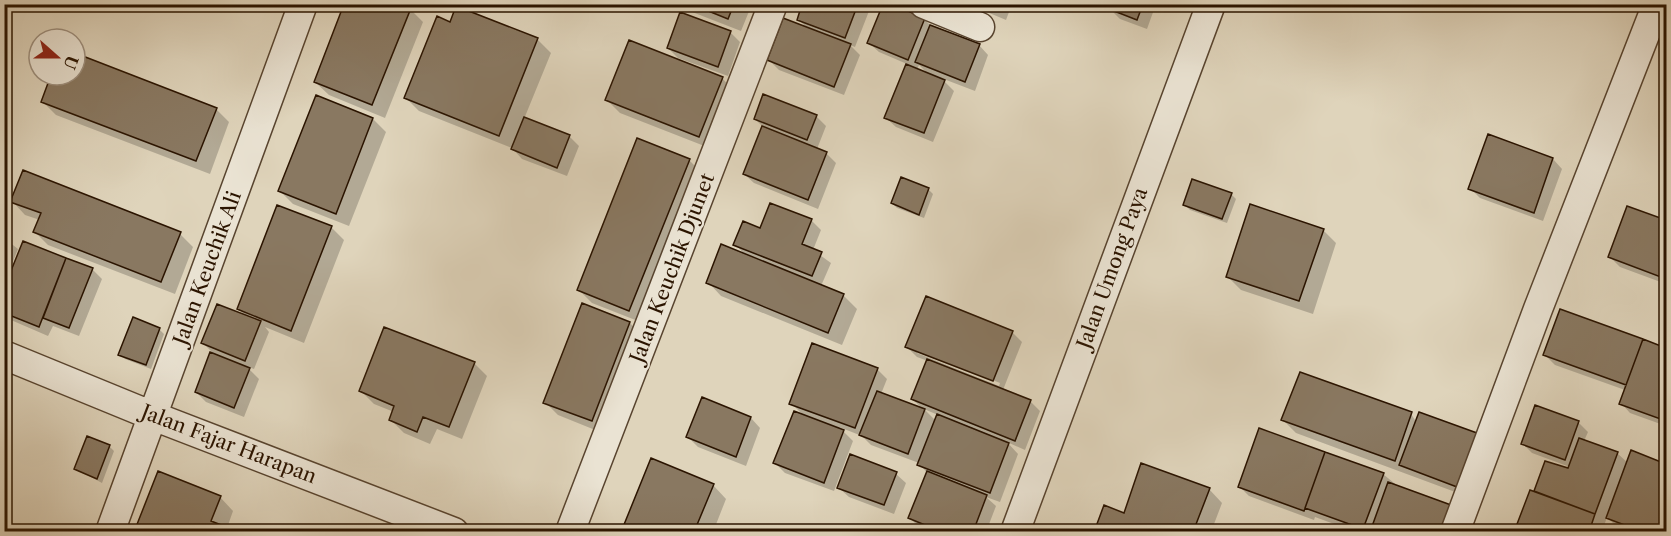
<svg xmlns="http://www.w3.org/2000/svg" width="1671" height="536" font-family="'Libre Caslon Text',serif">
	<rect width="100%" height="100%" fill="#dfd4bb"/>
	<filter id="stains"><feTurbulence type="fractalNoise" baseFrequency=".00333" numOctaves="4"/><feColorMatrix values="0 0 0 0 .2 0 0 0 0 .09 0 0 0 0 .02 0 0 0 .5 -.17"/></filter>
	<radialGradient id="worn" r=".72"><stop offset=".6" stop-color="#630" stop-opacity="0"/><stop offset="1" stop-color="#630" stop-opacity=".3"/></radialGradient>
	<!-- shadow -->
	<path fill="#0003" fill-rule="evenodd" d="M682 4H752L741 31 687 10Z
		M804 4 871 6 855 47 850 45 860 55 844 95 779 70 769 60 808 29 798 19Z
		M968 4H1012L1006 20Z
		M1112 4H1156L1147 29 1120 19 1110 9Z
		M457 8 538 40 551 53 524 119 569 136 579 146 567 176 522 159 512 148 419 111 406 98 451 24Z
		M410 9 423 22 385 118 329 95 315 82Z
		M924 19 932 27 979 45 988 55 975 91 941 78 954 91 933 142 896 127 886 118 907 64 879 52 869 43ZM919 65 929 75 917 70Z
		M730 32 740 42 728 76 678 58 668 48Z
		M75 55 216 109 229 122 210 174 56 115 43 102 53 75H75Z
		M722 78 735 92 712 149 620 113 607 100Z
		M317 97 373 119 386 132 349 226 293 204 280 191Z
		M816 116 826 126 817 149 826 153 836 163 818 209 754 183 744 174 763 127 755 119Z
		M1489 136 1553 159 1562 169 1543 221 1480 198 1470 188Z
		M689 160 702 173 643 323 592 303 579 290Z
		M928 189 933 194 924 218 897 208 892 203Z
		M1231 194 1236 199 1227 223 1190 210 1185 205Z
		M12 201 180 234 193 247 175 294 48 245 35 232 40 220 25 215Z
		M1628 208 1666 222V284L1620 267 1610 257Z
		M811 220 821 230 813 250 831 263 821 286 843 295 857 309 842 345 721 296 708 282 746 256 735 244 761 230Z
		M331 227 344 240 304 343 265 327 269 332 254 369 246 366 259 379 244 417 206 402 196 392 216 356 203 343 247 317 238 309Z
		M1323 230 1336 243 1313 314 1241 290 1228 277Z
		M4 238 18 249 11 266 14 268 24 242 92 269 102 279 79 336 53 326 48 336 4 317Z
		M583 305 630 323 643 337 605 434 558 415 545 402Z
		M1561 311 1666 349V426L1630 413 1621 403 1625 390 1555 365 1545 355Z
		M159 329 164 334 151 369 125 359 120 354Z
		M1012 332 1022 342 1003 390 1030 401 1040 411 1025 450 1007 442 1018 454 1000 502 986 497 996 506 986 532H930L919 527 910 518 927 473 919 463 871 445 862 436 839 427 853 441 834 491 785 473 775 463 804 416 791 403 877 369 887 379 881 394 923 409 912 399 928 361 917 357 907 347ZM917 350 1000 383 999 386 917 353ZM924 409 938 415 936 421Z
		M474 363 487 376 462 439 437 429 430 444 404 433 391 420 394 412 374 404 361 391Z
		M1300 374 1411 414 1466 496 1296 433 1283 420Z
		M751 418 760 428 746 466 698 447 688 437Z
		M1578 422 1588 432 1584 441 1617 453 1628 463 1631 452 1666 465V532H1630L1617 527 1607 517 1602 532H1516L1546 462 1568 470 1570 467 1532 453 1523 444Z
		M109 446 114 451 102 483 76 469Z
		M896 474 906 483 894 514 849 497 839 488Z
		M1383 474 1454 532H1356L1315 517 1314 520 1249 496 1240 487Z
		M713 485 726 499 713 532H622Z
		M1209 489 1222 503 1211 532H1096L1124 515Z
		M220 497 233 511 227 528 231 532H136Z"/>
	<!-- building -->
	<path fill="#897861" stroke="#2b1400" stroke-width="1.5" d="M344 4H403L411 8 372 105 314 82Z
		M691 4H734L728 19Z
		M802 4H858L845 38 797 20Z
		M883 4H891L925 18 908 60 867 43Z
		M1111 4H1143L1137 20 1109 9Z
		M456 6 538 38 499 136 404 98 437 16 450 22Z
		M680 12 731 31 718 67 667 48Z
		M783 18 851 44 834 87 767 60Z
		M930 25 980 44 965 82 915 62Z
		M629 40 723 77 699 137 605 100Z
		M75 53 217 108 196 161 41 102 51 75H75Z
		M906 64 945 80 924 133 884 118Z
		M763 94 817 115 807 140 754 119Z
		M316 95 373 118 336 214 278 191Z
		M524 117 570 135 557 168 511 149Z
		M762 126 827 152 808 200 743 174Z
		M1488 134 1553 158 1534 213 1468 189Z
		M637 138 690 159 629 311 577 290Z
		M23 170 181 232 161 282 33 232 41 213 10 202Z
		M901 177 929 188 919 215 891 203Z
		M1192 179 1232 193 1222 219 1183 205Z
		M770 203 812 219 802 244 822 252 812 276 733 245 743 221 760 228Z
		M1250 204 1324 229 1299 301 1226 277Z
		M277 205 332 226 291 331 237 309Z
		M1627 206 1666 220V279L1608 257Z
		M23 241 66 258 39 327 4 313V288Z
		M721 244 844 294 828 333 706 283Z
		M66 258 93 268 69 328 43 318Z
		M926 296 1013 331 993 381 905 347Z
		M582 303 630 322 592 421 543 403Z
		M217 304 261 321 245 361 201 343Z
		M1560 309 1643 339 1626 385 1543 355Z
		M133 317 160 328 146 365 118 355Z
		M384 327 475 362 449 427 423 417 417 432 389 420 394 406 359 391Z
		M1643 339 1666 348V421L1619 404Z
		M812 343 878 368 855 428 789 404Z
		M210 352 250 368 234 408 195 392Z
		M927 359 1031 400 1015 441 911 399Z
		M1300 372 1412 412 1395 461 1281 420Z
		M877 391 925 409 908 454 859 435Z
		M702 397 751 417 736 457 686 437Z
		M1535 405 1579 421 1565 460 1521 444Z
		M794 411 844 430 824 483 773 463Z
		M1419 412 1477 433 1457 487 1399 465Z
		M937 414 1009 443 990 493 917 465Z
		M1259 428 1325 452 1304 511 1238 487Z
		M87 436 110 445 97 479 74 469Z
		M1579 438 1618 452 1595 514 1534 491 1545 461 1568 468Z
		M1631 450 1666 464V508L1658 532H1643L1606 518Z
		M1325 452 1384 473 1363 529 1305 508Z
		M850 454 897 472 884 505 837 488Z
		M651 458 714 484 694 532H621Z
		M1141 463 1210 488 1193 532H1094L1104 505 1124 513Z
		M158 471 221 496 211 521 229 528 228 532H134Z
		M927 471 987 495 973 532H942L908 518Z
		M1388 482 1451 505 1441 532H1370Z
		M1530 490 1595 514 1589 532H1514Z"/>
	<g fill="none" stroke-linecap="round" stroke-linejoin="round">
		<!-- street casing -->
		<g stroke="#58442f" stroke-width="31">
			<path id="street" d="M924 4 980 27
				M4 355 153 416 454 532
				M110 532 303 4
				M570 532 773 4
				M1015 532 1211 4
				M1455 532 1538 309 1657 4"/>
		</g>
		<!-- street -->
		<use href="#street" stroke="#eae3d3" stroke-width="28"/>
	</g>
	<g text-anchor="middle" stroke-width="4.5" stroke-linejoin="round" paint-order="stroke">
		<!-- street labels -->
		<g font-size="20" fill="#2b1400" stroke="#eae3d3">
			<text transform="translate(207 268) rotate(-70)" y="7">Jalan Keuchik Ali</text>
			<text transform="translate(672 268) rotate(-69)" y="7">Jalan Keuchik Djunet</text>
			<text transform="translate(1112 268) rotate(-70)" y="7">Jalan Umong Paya</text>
			<text transform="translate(229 444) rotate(21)" y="7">Jalan Fajar Harapan</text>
		</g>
	</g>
	<!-- margin -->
	<rect width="1671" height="536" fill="none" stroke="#dfd4bb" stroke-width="24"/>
	<rect x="6" y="6" width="1659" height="524" fill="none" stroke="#2b1400" stroke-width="3"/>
	<rect x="12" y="12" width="1647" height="512" fill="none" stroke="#2b1400" stroke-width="1.5"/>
	<!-- north arrow -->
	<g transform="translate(57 57) rotate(111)"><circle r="28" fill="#eae3d3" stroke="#9e907f" stroke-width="1.5"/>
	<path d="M0-4.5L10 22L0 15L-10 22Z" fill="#8f2418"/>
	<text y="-9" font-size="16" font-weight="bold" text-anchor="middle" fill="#2b1400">U</text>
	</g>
	<rect width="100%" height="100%" filter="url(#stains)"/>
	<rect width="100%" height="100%" fill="url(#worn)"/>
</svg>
